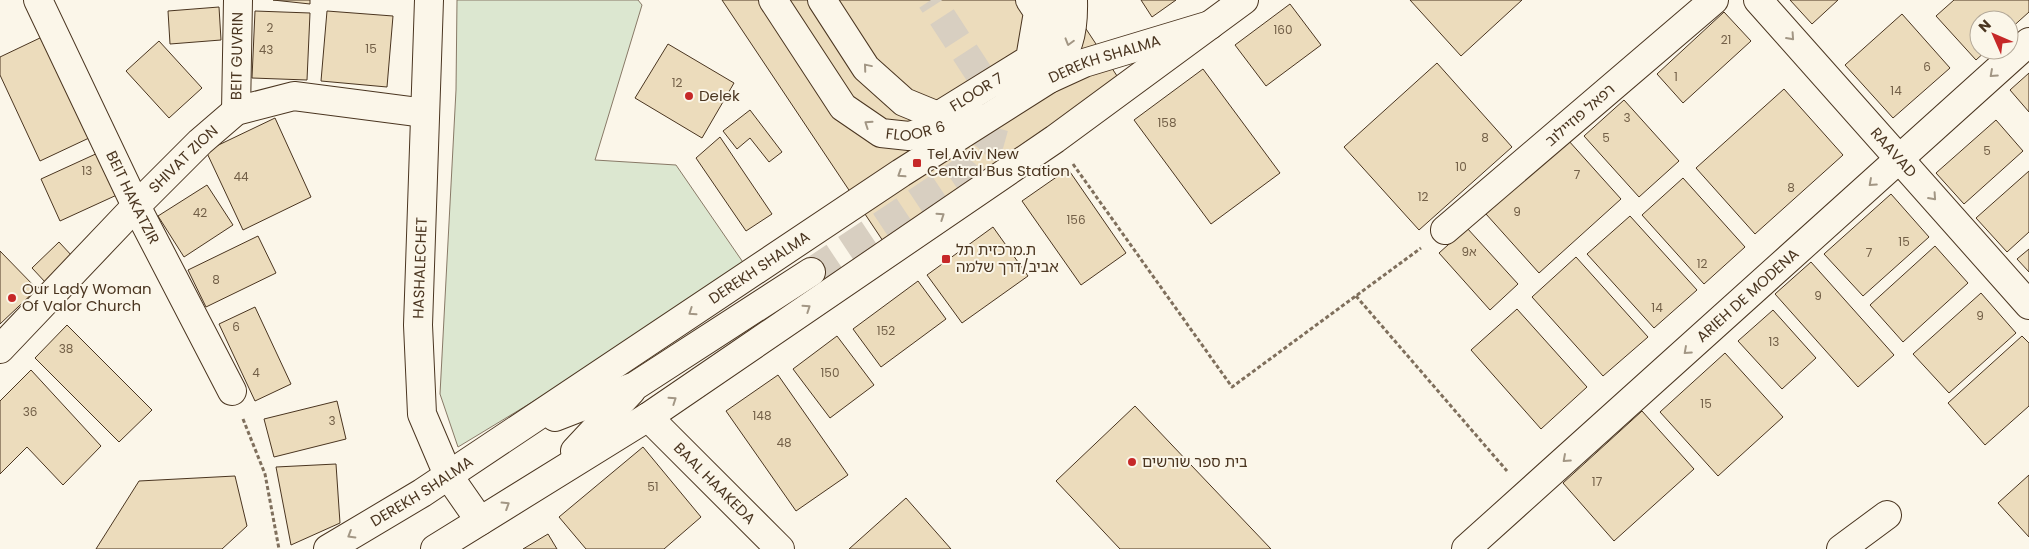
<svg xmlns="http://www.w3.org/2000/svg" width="2029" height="549" font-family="Poppins,'Noto Sans Hebrew',sans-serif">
	<rect width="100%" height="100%" fill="#fbf6e9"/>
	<!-- green -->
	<path fill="#dce7d0" stroke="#887966" d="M457 0H638L642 5 595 160 676 165 749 271 458 447 440 394 456 90Z"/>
	<!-- building -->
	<path fill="#ecdcbc" stroke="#4a3520" d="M273 0H310V4Z
		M722 0H1067L1121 82 885 244Z
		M1141 0H1176L1152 17Z
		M1410 0H1522L1461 56Z
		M1790 0H1838L1812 24Z
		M1954 0H2029V12L2009 30V20H1979V50H1987L1976 60 1936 16Z
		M1290 4 1321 45 1266 86 1235 45Z
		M219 7 221 40 170 44 168 11Z
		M255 11 310 13 307 80 252 78Z
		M327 11 393 16 387 87 321 81Z
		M1724 12 1751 41 1683 103 1657 74Z
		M1902 14 1950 68 1893 118 1845 65Z
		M42 37 89 138 40 161 0 75V57Z
		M159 41 202 88 169 118 126 71Z
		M668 44 734 83 702 138 635 98Z
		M1437 63 1512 147 1419 230 1344 147Z
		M1203 69 1280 173 1211 224 1134 120Z
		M2029 73V112L2010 90Z
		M1784 89 1843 155 1755 234 1696 168Z
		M1624 100 1679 161 1639 197 1584 136Z
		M750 110 782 152 769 162 750 138 737 149 723 131Z
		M275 118 311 197 243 230 206 151Z
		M1996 120 2023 151 1964 204 1936 173Z
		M720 137 772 214 746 231 696 158Z
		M1568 140 1621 199 1539 273 1486 214Z
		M100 152 119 194 60 221 41 179Z
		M1068 169 1126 253 1081 285 1022 201Z
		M2029 171V232L2007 252 1976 218Z
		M1683 178 1745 247 1704 284 1642 215Z
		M207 185 233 225 184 257 158 216Z
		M1891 194 1929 237 1863 296 1824 254Z
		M1630 216 1697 290 1654 328 1587 254Z
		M993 227 1028 276 962 323 927 275Z
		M1467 228 1518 284 1490 310 1439 253Z
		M258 236 276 273 206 307 188 270Z
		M59 242 73 257 46 283 32 268Z
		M1935 246 1968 283 1903 342 1870 305Z
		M2029 249V272L2017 259Z
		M0 251 37 289 0 324Z
		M1576 257 1648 337 1603 376 1532 297Z
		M1811 262 1894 355 1858 387 1775 294Z
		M918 281 946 319 881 367 853 329Z
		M1981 293 2016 333 1949 393 1913 354Z
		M255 307 291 384 255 401 219 324Z
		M1517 309 1587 387 1541 429 1471 350Z
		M1773 310 1816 358 1782 389 1738 341Z
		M67 325 152 410 119 442 35 358Z
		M837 336 874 385 830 418 793 369Z
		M2022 336 2029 343V406L1985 445 1948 403Z
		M1725 353 1783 417 1718 476 1660 412Z
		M31 370 101 446 63 485 27 447 0 474V401Z
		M778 375 848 475 796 511 726 411Z
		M337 401 346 439 274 457 264 419Z
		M1135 406 1171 444 1271 549H1120L1056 481Z
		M1642 411 1694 469 1614 541 1563 483Z
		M643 447 701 517 664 549H586L559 517Z
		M336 464 340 523 291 545 276 467Z
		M2029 475V537L1998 503Z
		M235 476 247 526 222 549H96L139 481Z
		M906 498 951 549H849Z
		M548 534 557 549H523Z"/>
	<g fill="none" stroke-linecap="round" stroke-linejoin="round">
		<!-- minor-tunnel -->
		<path stroke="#d8cfc1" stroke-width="28" stroke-dasharray="28 14" stroke-linecap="butt" d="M811 272 970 166 990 143 998 114 983 80 931 0"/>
		<!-- minor casing -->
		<g stroke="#4a3520" stroke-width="30">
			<g id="minor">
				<path id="s1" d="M38 0 136 206 232 391"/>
				<path d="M429 0 418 325 422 414 448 475 480 521"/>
				<path id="s2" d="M773 0 843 107 881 133 909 136 948 125 969 110"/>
				<path id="s3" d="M822 0 866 68 904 102 938 116 1030 59 1038 12 1030 0"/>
				<path id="s4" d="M1758 0 2029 305"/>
				<path d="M1049 79C1068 48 1074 37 1073 0"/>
				<path d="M1005 86 1034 66 1053 24 1051 0"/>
				<path id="s5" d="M236 111 238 0"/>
				<path d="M1445 230 1714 0"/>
				<path id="s6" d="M0 349 136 206 200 142 236 111 294 96 425 113"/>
				<path d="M555 417 635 386 811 272"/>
				<path id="s7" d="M648 417 780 549"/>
				<path d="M575 451 631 391"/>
				<path id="s8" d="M328 549 422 493 901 173 1049 79 1084 63 1210 25"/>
				<path d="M435 549 648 417 1055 139 1244 0"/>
				<path id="s9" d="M1466 549 2029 42"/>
				<path d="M1841 549 1887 515"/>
			</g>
		</g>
		<!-- path -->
		<path stroke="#7f6f5c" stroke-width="3" stroke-dasharray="4 2.5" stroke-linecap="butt" d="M1073 164 1232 387 1421 248
			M1356 296 1507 471
			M243 419 265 474 279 549"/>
		<!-- minor -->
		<use href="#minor" stroke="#fbf6e9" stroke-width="28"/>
	</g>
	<!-- one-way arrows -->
	<defs><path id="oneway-chevron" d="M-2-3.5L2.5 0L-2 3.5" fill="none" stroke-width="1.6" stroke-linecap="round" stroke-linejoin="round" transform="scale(1.25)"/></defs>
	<g stroke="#a29684">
		<use href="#oneway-chevron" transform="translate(1791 37) rotate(48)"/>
		<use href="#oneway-chevron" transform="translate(1069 42) rotate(106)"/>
		<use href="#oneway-chevron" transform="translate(867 67) rotate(-130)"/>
		<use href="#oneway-chevron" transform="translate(1993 74) rotate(138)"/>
		<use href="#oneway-chevron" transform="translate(868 124) rotate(-146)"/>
		<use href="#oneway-chevron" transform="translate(901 174) rotate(147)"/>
		<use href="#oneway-chevron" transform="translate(1872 183) rotate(138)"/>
		<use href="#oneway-chevron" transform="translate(1933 197) rotate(48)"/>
		<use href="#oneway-chevron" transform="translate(941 216) rotate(-34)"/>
		<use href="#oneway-chevron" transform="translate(807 308) rotate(-34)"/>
		<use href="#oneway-chevron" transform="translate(692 312) rotate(146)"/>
		<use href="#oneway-chevron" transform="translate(1687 351) rotate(138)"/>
		<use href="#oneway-chevron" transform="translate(673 400) rotate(-34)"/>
		<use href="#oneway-chevron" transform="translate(1566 459) rotate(138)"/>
		<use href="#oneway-chevron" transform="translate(506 505) rotate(-32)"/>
		<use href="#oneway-chevron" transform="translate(351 535) rotate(149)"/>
	</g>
	<!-- markers -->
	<g fill="#c62828" stroke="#fbf6e9" stroke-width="2">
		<circle cx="689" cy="96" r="5"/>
		<rect x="912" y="158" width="10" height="10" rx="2.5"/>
		<rect x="941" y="254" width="10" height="10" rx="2.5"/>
		<circle cx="12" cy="298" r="5"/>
		<circle cx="1132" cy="462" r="5"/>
	</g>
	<g text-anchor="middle" stroke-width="4" stroke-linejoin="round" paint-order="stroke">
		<!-- number labels -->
		<g font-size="12" fill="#725f47">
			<text x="270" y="32">2</text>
			<text x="1283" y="34">160</text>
			<text x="1726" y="44">21</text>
			<text x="371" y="53">15</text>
			<text x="266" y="54">43</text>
			<text x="1927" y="71">6</text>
			<text x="1676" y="81">1</text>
			<text x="677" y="87">12</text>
			<text x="1896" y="95">14</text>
			<text x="1627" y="122">3</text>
			<text x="1167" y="127">158</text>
			<text x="1485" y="142">8</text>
			<text x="1606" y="142">5</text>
			<text x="1987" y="155">5</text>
			<text x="1461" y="171">10</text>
			<text x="87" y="175">13</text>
			<text x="1577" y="179">7</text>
			<text x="241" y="181">44</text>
			<text x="1791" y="192">8</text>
			<text x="1423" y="201">12</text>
			<text x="1517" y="216">9</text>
			<text x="200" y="217">42</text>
			<text x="1076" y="224">156</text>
			<text x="1904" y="246">15</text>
			<text x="1469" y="256">9א</text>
			<text x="1869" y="257">7</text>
			<text x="1702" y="268">12</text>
			<text x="216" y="284">8</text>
			<text x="1818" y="300">9</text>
			<text x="1657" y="312">14</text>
			<text x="1980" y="320">9</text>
			<text x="236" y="331">6</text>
			<text x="886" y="335">152</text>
			<text x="1774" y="346">13</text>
			<text x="66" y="353">38</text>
			<text x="256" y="377">4</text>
			<text x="830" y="377">150</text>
			<text x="1706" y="408">15</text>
			<text x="30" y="416">36</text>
			<text x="762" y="420">148</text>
			<text x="332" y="425">3</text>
			<text x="784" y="447">48</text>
			<text x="1597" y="486">17</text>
			<text x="653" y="491">51</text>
		</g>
		<!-- street labels -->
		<g font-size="15" fill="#4a3520" stroke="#fbf6e9">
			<text dy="5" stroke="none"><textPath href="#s5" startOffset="55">BEIT GUVRIN</textPath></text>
			<text dy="5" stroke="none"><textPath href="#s8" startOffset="920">DEREKH SHALMA</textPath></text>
			<text dy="5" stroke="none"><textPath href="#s3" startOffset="214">FLOOR 7</textPath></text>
			<text transform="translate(1580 115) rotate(-41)" y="5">רפאל פוזיילוב</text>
			<text dy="5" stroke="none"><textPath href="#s2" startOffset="209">FLOOR 6</textPath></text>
			<text dy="5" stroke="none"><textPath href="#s4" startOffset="204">RAAVAD</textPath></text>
			<text dy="5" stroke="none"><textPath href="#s6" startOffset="264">SHIVAT ZION</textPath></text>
			<text dy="5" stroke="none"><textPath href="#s1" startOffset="219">BEIT HAKATZIR</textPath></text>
			<text dy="5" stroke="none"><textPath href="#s8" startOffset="515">DEREKH SHALMA</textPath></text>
			<text transform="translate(420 268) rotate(-88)" y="5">HASHALECHET</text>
			<text dy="5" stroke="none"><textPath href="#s9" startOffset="379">ARIEH DE MODENA</textPath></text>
			<text dy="5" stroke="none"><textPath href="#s7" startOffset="94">BAAL HAAKEDA</textPath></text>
			<text dy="5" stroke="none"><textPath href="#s8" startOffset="110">DEREKH SHALMA</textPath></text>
		</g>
		<!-- poi labels -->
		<g font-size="15" fill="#4a3520" stroke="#fbf6e9" text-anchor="start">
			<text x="699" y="101">Delek</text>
			<text x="927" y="159">Tel Aviv New<tspan x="927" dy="17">Central Bus Station</tspan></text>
			<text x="956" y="255">ת.מרכזית תל<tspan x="956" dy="17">אביב/דרך שלמה</tspan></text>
			<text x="22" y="294">Our Lady Woman<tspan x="22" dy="17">Of Valor Church</tspan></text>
			<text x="1142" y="467">בית ספר שורשים</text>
		</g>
	</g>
	<!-- north arrow -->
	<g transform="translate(1994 35) rotate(315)"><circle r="24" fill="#fbf6e9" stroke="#b4a999"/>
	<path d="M0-4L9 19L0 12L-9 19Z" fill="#c62828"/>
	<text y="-8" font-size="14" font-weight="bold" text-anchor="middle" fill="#4a3520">N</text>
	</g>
</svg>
